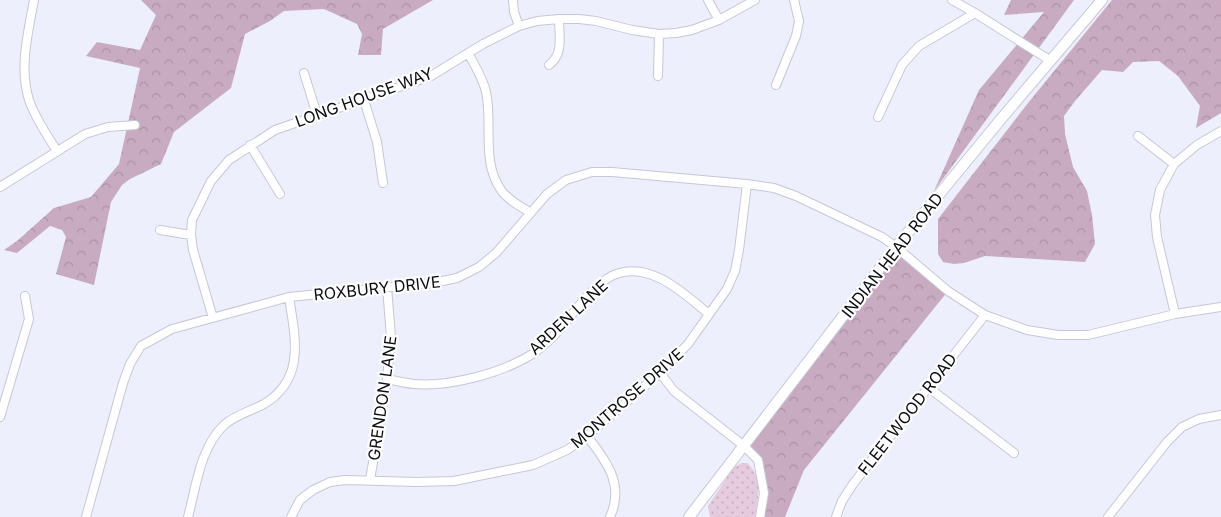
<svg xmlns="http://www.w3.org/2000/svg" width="1221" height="517" font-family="Inter,sans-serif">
	<defs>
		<pattern id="green-dots" width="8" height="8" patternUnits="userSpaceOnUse" patternTransform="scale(1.25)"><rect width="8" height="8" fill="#e6cbdf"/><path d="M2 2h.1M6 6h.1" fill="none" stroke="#c4adbe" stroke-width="1.8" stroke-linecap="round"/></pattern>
		<pattern id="forest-crowns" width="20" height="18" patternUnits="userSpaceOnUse" patternTransform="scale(1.25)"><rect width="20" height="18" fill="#c8abc1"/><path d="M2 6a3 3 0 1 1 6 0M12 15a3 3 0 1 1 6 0" fill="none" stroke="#aa92a5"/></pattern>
	</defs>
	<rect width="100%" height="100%" fill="#edf0fc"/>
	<!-- green -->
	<path fill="url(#green-dots)" d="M742 463H747C763 476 758 499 755 517H710L708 506 734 467Z"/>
	<!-- forest -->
	<path fill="url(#forest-crowns)" d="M141 0H433L383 29 381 55H358L362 34 357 24 324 9 284 11 270 21 245 34 231 88 174 132 161 164 130 179 122 185 111 202 94 285 56 274 66 237 62 230 50 226 17 253 4 250 17 241 54 208 91 197 119 164 140 68 86 56 97 42 140 50 156 15Z
		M1011 0H1074L934 191 979 90 1044 12 1004 15Z
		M1112 0H1221V113L1196 128 1200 106 1178 76 1159 61 1133 62 1123 72 1102 70 1075 101 1064 116 1065 134 1073 167 1087 191 1092 215 1095 244 1085 262 985 256 964 263 954 264 943 262 938 254V219L1028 103Z
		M896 247 948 291 804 470 785 517H760L764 493 758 460 744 446Z"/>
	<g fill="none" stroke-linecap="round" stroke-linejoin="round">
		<!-- minor casing -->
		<g stroke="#c5c8d4" stroke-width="10">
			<path id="minor" d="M34 0C28 33 19 67 29 100 35 118 47 135 57 151
				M513 0 514 12 519 26
				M708 0 719 20
				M952 0 975 13 1051 61
				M468 53C475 66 483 78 486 92 493 123 481 162 501 190 508 200 521 207 531 213
				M549 65C564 54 559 35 559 19
				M304 73 317 115
				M658 76 659 34
				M776 85 796 36 799 21 794 0
				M364 100 377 142 383 183
				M878 117 902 65 919 46 975 13
				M1138 136 1174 164
				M250 145 280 194
				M0 187 85 134 108 127 135 125
				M160 230 191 235
				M1175 314 1157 237 1155 215 1160 190 1174 164 1197 145 1221 131
				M213 318 193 250 191 235 192 220 211 181 229 160 275 130 431 76 483 44 519 26 537 21 559 19H579L596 21 632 30 659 34 676 33 692 30 719 20 755 0
				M660 373 674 391 744 446 758 460 764 493 760 517
				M387 379C396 381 405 383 414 384 450 387 503 373 534 353 542 347 552 338 559 330 575 312 595 280 619 273 654 263 685 295 709 314
				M929 388 1014 453
				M0 417 29 319 25 296
				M587 436C606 461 625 484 610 517
				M370 480 387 379 391 337 387 287
				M86 517 123 383 130 364 141 346 172 329 289 297 433 283 457 278 479 267 496 253 547 194 566 180 592 172H612L747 184 774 188 796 196 882 237 896 247 948 291 985 315 1027 330 1058 335H1088L1175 314 1221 307
				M188 517C196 487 200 448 224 425 235 415 251 411 264 404 306 379 295 337 289 297
				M291 517 300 500 313 490 330 482 345 480 417 482 454 481 533 465 567 450 587 436 660 373 688 344 727 289 735 271 739 250 747 184
				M836 517 842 501 853 484 985 315
				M1108 517 1167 442 1182 427 1199 419 1221 415"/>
		</g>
		<!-- major casing -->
		<g stroke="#c5c8d4" stroke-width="12">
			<path id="major" d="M689 517 896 247 1001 119 1102 0"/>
		</g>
		<!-- minor -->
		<use href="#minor" stroke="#fff" stroke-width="8"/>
		<!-- major -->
		<use href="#major" stroke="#fff" stroke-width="10"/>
	</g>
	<g text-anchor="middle" stroke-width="4.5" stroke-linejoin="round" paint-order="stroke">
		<!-- street labels -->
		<g font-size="16" fill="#0a0b0f" stroke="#fefefe">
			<text transform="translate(364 97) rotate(-20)" y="6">LONG HOUSE WAY</text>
			<text transform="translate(892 255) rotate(-52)" y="6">INDIAN HEAD ROAD</text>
			<text transform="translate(377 288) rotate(-6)" y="6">ROXBURY DRIVE</text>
			<text transform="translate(568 317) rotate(-43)" y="6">ARDEN LANE</text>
			<text transform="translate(382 398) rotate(-82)" y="6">GRENDON LANE</text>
			<text transform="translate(627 398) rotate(-41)" y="6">MONTROSE DRIVE</text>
			<text transform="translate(907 414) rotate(-52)" y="6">FLEETWOOD ROAD</text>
		</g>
	</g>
</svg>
